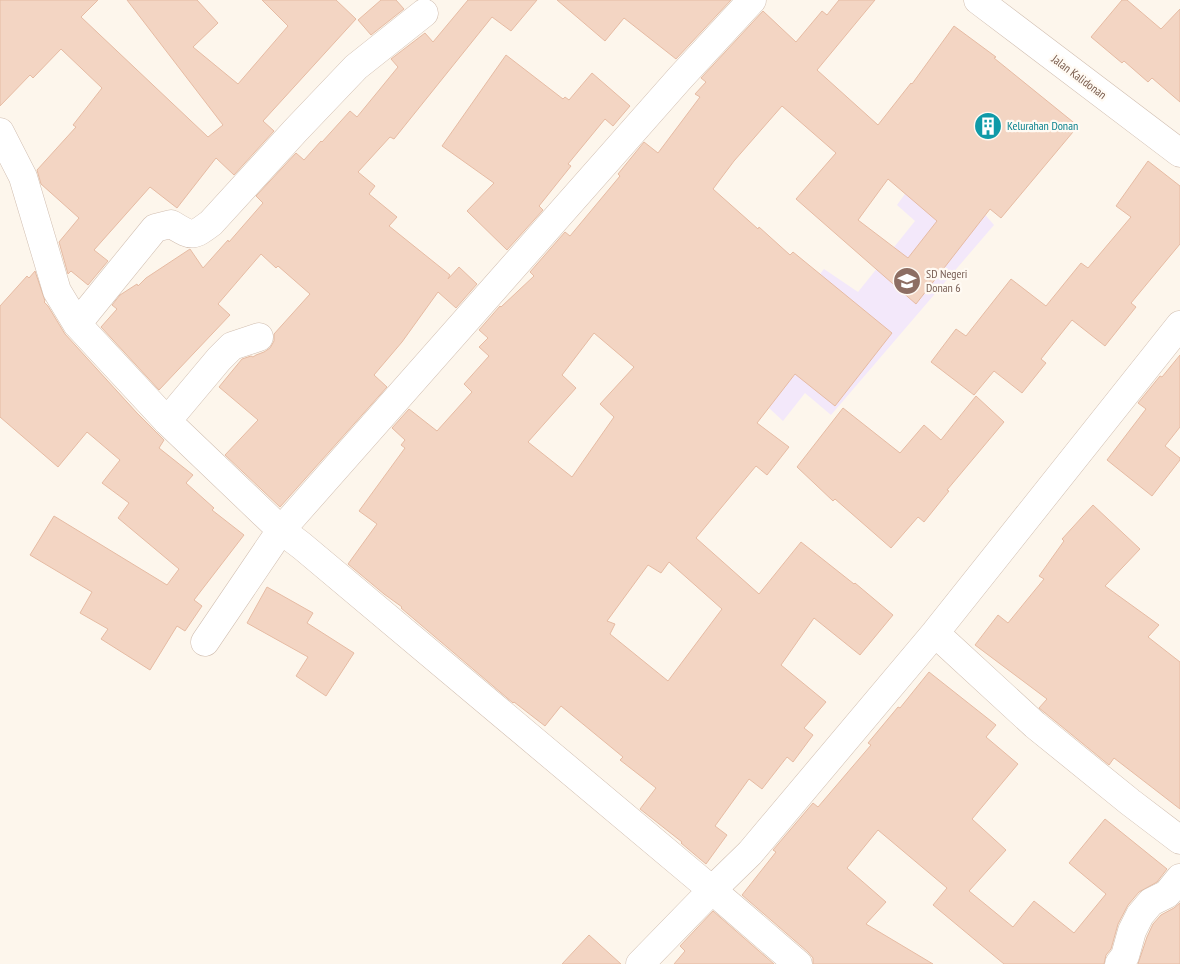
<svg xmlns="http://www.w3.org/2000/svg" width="1180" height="964" font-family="'PT Sans Narrow',sans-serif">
	<rect width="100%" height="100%" fill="#fdf6ec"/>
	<!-- education -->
	<path fill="#f3e8fa" d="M930 159 964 190 994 225 831 415 805 393 783 421 738 379 824 269 858 292 915 221 897 205Z"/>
	<!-- building -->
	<path fill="#f3d5c3" stroke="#e6bba3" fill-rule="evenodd" d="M0 0H98L81 17 208 137 223 125 127 0H197L218 23 193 47 238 84 288 26 262 0H336L356 19 263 121 274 131 234 175 216 158 177 208 150 187 94 250 108 261 88 285 71 271 68 274 59 242 79 218 41 184 37 170 76 127 73 125 102 88 61 49 33 78 30 75 0 106Z
		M381 0H396L404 9 371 35 358 20Z
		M468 0H537L511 31 492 17 394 139 390 137 358 172 375 186 369 194 397 217 389 226 450 275 448 279 459 267 477 284 456 308 438 292 402 342 374 375 387 387 280 507 225 455 258 420 219 387 242 359 251 356 253 357 256 355 264 352 270 348 274 341V334L310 294 278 266 276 268 261 254 218 304 230 315 159 390 101 327 117 309 112 305 120 295 137 284 138 286 146 278 190 249 203 268 228 240 229 242 263 203 256 196 296 153 304 160 321 141 322 142 350 111 357 117 398 67 391 59 425 33 433 42Z
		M557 0H731L676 59 624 18 605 41Z
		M839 0H875L817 70 878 125 911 83 912 84 954 26 996 57 994 58 1078 126 1001 218 990 209 916 304 796 199 836 153 782 106 734 161 713 189 758 229 759 227 790 255 793 252 892 333 835 406 795 374 757 423 789 447 767 475 756 466 696 538 759 594 801 542 854 584 855 583 893 615 860 655 814 618 781 665 826 702 804 728 813 735 793 762 787 757 762 789 749 779 715 826 727 835 706 864 681 843 682 842 640 809 656 788 620 760 623 757 561 706 545 726 514 702 513 703 401 608 402 607 384 594 348 564 377 524 359 511 405 448 401 445 405 440 392 428 409 409 437 431 472 392 464 384 489 356 479 347 488 338 479 330 500 306 501 307 534 276 530 272 565 232 570 236 620 176 618 174 644 142 658 153 700 97 695 94 706 82 701 78 763 11 796 42 822 11 827 15ZM888 179 937 221 908 258 858 220ZM594 333 634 367 600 404 614 417 572 477 528 442 576 388 562 375ZM669 562 722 609 668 681 610 634 615 624 607 621 648 565 661 573Z
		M1122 0H1127L1161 29 1180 9V102L1152 78 1148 82 1124 61 1122 63 1091 37Z
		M506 55 563 99 565 97 569 100 592 73 630 106 613 126 605 119 568 164 571 166 539 206 543 210 507 250 467 211 494 183 442 146Z
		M1148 161 1180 186V244L1131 303 1136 307 1105 346 1072 320 1041 359 1046 363 1022 393 994 371 974 395 931 362 956 329 966 336 1011 279 1046 306 1081 263 1088 268 1131 217 1116 206Z
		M35 271 45 301 44 302 48 306 65 334 137 413 164 440 159 448 193 475 186 483 214 508 212 510 244 535 194 600 202 606 185 631 177 626 150 670 101 639 108 629 80 613 92 592 30 555 54 516 167 585 179 569 118 518 129 503 102 483 120 460 87 432 58 467 0 417V306L27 276 29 278Z
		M1180 355V427L1165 446 1180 458V460L1152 496 1107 460 1146 409 1138 403 1160 376 1162 377Z
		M976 396 1004 422 947 490 949 491 924 522 918 517 891 548 835 499 833 501 797 467 843 408 900 453 924 425 941 440Z
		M1093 505 1140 549 1105 586 1159 625 1148 637 1180 662V809L1114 758 1109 765 1039 708 1047 699 975 645 998 615 1008 623 1044 579 1039 576 1064 541 1062 539Z
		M267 587 313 613 307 623 354 653 326 696 296 676 308 657 247 623Z
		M929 672 996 725 986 737 1018 764 972 819 1006 850 969 891 1013 927 1034 901 1074 933 1106 894 1069 863 1105 819 1167 869 1157 882 1139 892 1128 905 1118 924 1111 949 1106 955 1104 964H1004L933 905 947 888 878 830 847 868 886 902 866 924 933 964H813V958L808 952 742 895 776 852 773 850 813 803 818 807 871 745 868 743 898 707 900 708Z
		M1180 903V964H1138L1147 937 1153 924 1161 915 1174 908Z
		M713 911 774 964H674L685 951 680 946Z
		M589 935 621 964H562Z"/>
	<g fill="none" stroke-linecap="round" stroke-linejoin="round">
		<!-- street casing -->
		<g stroke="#d1beb0" stroke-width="29">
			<path id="street" d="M978 0 1180 153
				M0 132 23 177 57 291 77 324 167 421 281 530 302 546 712 890 640 964
				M77 324 155 228 171 224C192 236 191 238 211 223L295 131 356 67 424 13
				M167 421 219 359 232 346 259 337
				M935 633 1035 725 1130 802 1180 840
				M205 642 281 530 680 78 752 0
				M798 964 712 890 750 853 935 633 1180 325
				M1119 964 1125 956 1132 931 1140 915 1151 902 1167 894 1180 878"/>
		</g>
		<!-- street -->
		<use href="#street" stroke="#fff" stroke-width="28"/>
	</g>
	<!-- icons -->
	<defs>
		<g id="building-disc" transform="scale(1.4375)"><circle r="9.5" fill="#0f9aa8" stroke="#fffaf3"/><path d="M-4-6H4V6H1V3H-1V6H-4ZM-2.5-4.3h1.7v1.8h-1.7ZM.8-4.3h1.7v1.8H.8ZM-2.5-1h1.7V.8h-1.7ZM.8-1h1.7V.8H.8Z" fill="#fff"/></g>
		<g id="school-disc" transform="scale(1.4375)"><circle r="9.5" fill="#8d6e63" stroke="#fffaf3"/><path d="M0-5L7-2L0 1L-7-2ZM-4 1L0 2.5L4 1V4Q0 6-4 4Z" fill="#fff"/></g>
	</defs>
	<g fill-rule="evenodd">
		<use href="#building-disc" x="988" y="126"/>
		<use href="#school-disc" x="907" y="281"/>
	</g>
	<g text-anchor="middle" stroke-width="4.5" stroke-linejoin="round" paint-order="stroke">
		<!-- street labels -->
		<g font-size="12" fill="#7a5c4d" stroke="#fffaf3">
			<text transform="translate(1079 77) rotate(37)" y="4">Jalan Kalidonan</text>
		</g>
		<!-- culture labels -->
		<g font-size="12" fill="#0d838f" stroke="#fffaf3" text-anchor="start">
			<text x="1007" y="130">Kelurahan Donan</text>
		</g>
		<!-- education labels -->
		<g font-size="12" fill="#785e54" stroke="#fffaf3" text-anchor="start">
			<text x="926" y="278">SD Negeri<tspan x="926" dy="14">Donan 6</tspan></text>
		</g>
	</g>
</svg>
